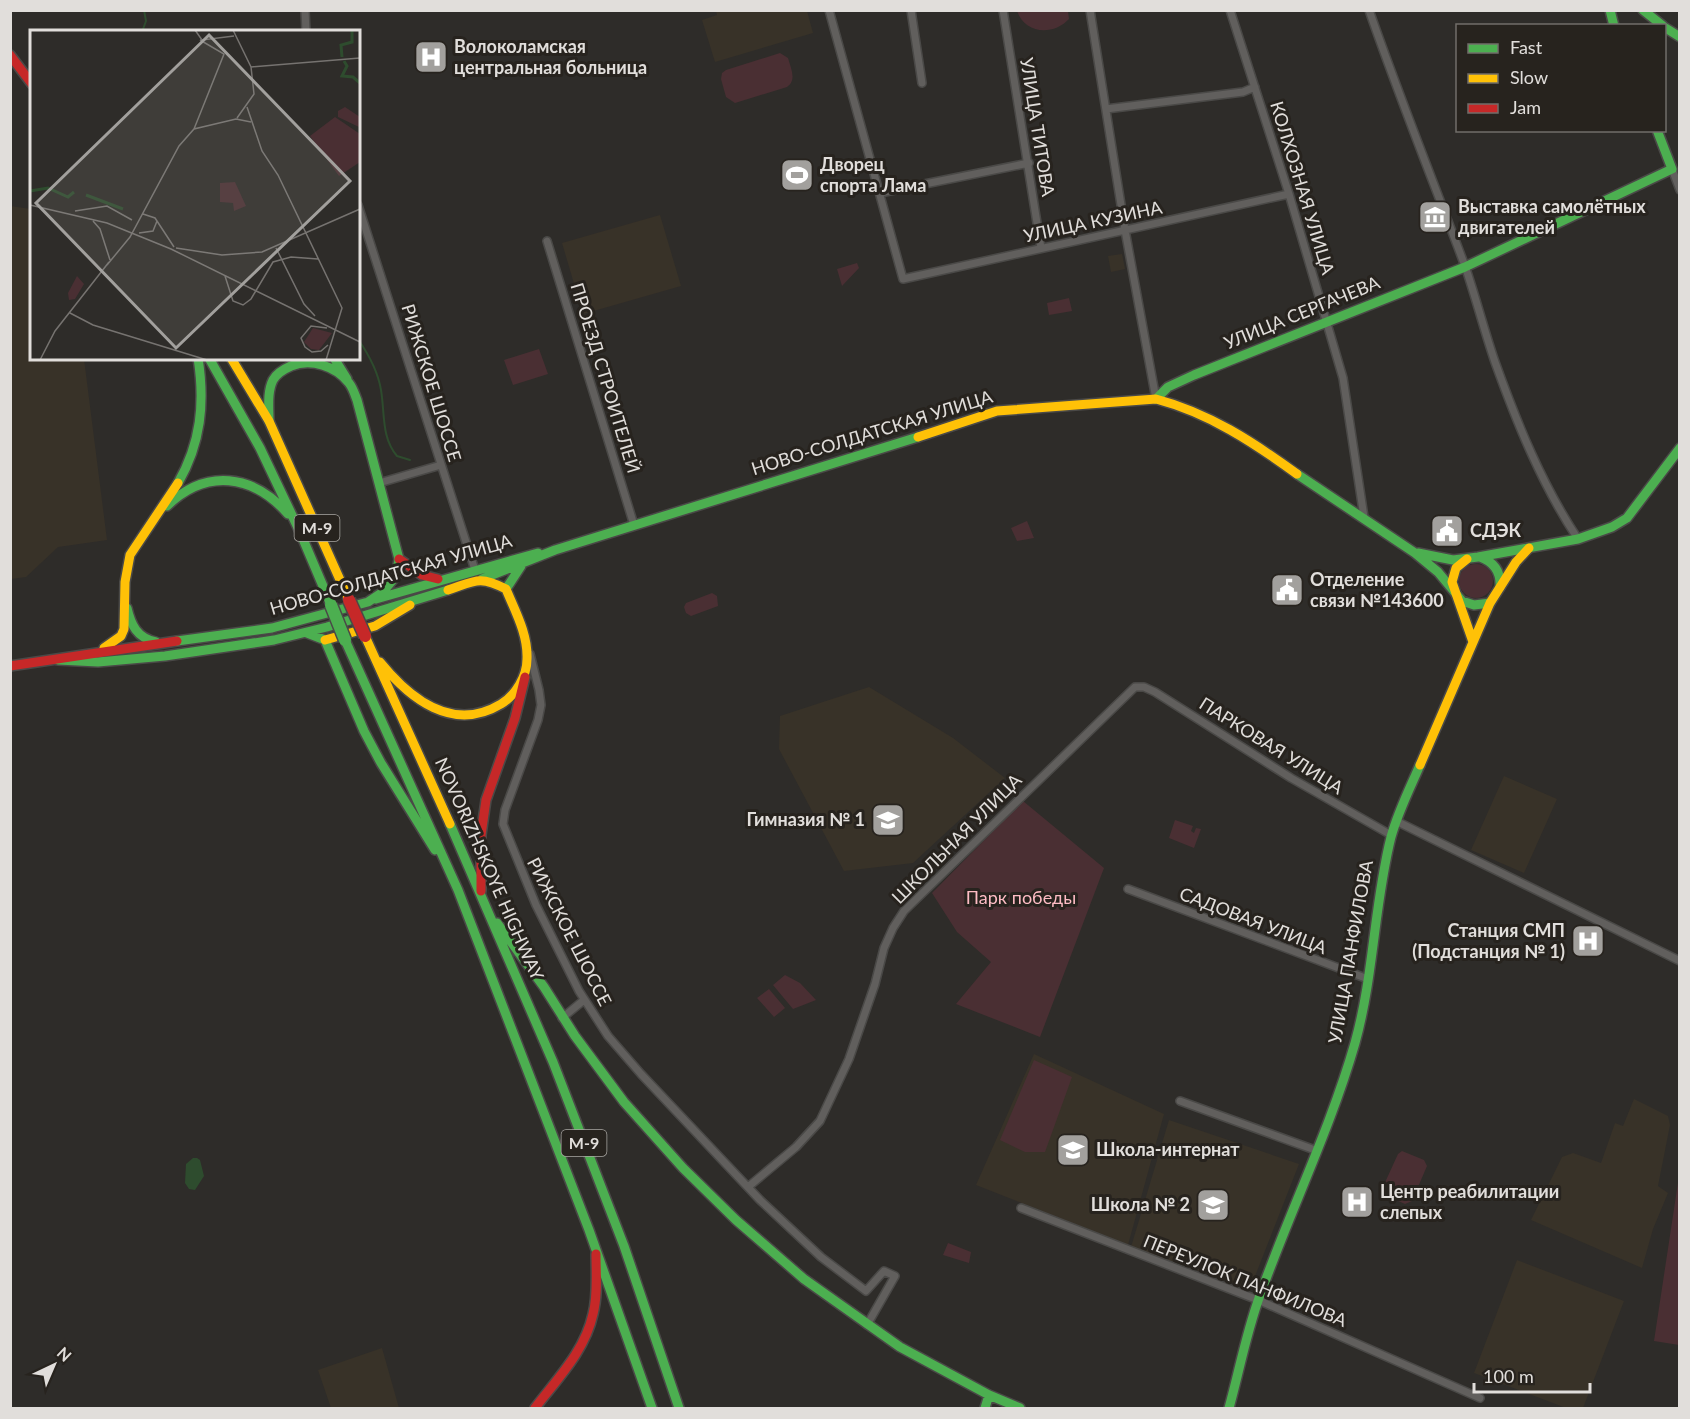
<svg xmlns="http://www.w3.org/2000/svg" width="1690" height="1419" font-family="Lato,sans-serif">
	<rect width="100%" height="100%" fill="#2e2c29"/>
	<!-- built -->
	<path fill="#383228" d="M716 11H807L813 33 715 62 702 20 717 15Z
		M10 206 31 209 32 358 84 359 107 540 58 547 26 577 11 579Z
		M660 215 681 286 583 314 562 243Z
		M1122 254 1125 269 1111 272 1108 256Z
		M869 687 953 738 1005 778 913 863 844 871 779 749 780 716Z
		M1504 776 1557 799 1524 873 1471 850Z
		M1034 1054 1164 1114 1128 1245 976 1185Z
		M1634 1099 1668 1116 1670 1125 1658 1186 1668 1193 1653 1229 1642 1268 1531 1220 1562 1157 1573 1153 1601 1163 1615 1123 1623 1126Z
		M1169 1120 1299 1164 1250 1289 1131 1247Z
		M1517 1260 1624 1301 1583 1408H1566L1474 1373Z
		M382 1348 399 1408H331L318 1370Z"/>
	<!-- green -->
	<path fill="#4a2f33" d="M1017 11H1068L1069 19C1053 36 1025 34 1017 11Z
		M780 53 788 58C791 69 797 80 787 87L735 103 726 97 721 79 722 73 726 70Z
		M857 263 859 268 842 286 837 269Z
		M1069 298 1072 311 1049 315 1047 303Z
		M539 349 548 374 513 385 504 360Z
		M1027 521 1034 538 1017 541 1011 528Z
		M1459 581a17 17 0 1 1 34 0a17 17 0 1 1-34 0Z
		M712 593 717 596 718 606 691 616 686 613 684 607 686 603Z
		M1023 801 1104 868 1040 1037 956 1004 991 962 957 932 932 893Z
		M1175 820 1193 826 1191 831 1194 833 1196 828 1201 829 1194 848 1169 838Z
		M785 975 800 983 816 1000 793 1009 773 985Z
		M769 989 785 1008 774 1017 757 998Z
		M1034 1060 1072 1077 1045 1152H1025L1000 1140Z
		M1402 1151 1424 1160 1427 1166 1412 1201 1405 1204 1387 1196 1382 1189 1398 1154Z
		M1679 1176 1680 1345H1679L1654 1341Z
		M948 1243 971 1252 969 1263 943 1255Z"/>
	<!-- water -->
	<path fill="#2e4c2e" d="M193 1158H197L200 1160 204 1176 195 1190 189 1189 185 1183 186 1164Z"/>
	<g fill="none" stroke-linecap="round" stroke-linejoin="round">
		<!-- stream -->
		<path stroke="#2e4c2e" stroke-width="2" d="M142 32 146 21 144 10
			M358 339C369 355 378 371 381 390 385 413 381 437 397 456L410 460"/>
		<!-- street casing -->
		<g stroke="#4a4947" stroke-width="10">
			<path id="street" d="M305 10 306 32
				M829 10 903 279 1289 194
				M911 10 922 83
				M1003 10 1041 248
				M1090 10 1125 230 1156 399
				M1230 10 1289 194 1343 378 1364 517
				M1369 10C1399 96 1433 181 1465 266 1476 298 1484 330 1495 362 1517 423 1542 485 1578 539
				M1106 109 1243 92 1255 87
				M1672 169 1680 190
				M880 193 1029 163
				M358 205 475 570
				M547 241 634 525
				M379 483 441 465
				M530 654 539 690 541 705 538 720 505 810 503 824 536 905 579 991 608 1036 641 1074 760 1200 821 1257 866 1291 884 1271 895 1276 867 1325
				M1396 821 1680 961
				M1128 889 1368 979
				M562 1018 584 1000
				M1180 1101 1315 1150
				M748 1187 796 1147 820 1121 849 1059 875 984 884 948 893 928 904 911 1135 687H1144L1155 692 1291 778 1391 835
				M1021 1208 1258 1300 1480 1398"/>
		</g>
		<!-- fast casing -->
		<g stroke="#4a4947" stroke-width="12">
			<path id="fast" d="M1610 10 1614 26
				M1643 10 1663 26
				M1664 27 1680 37
				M209 358 260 448 300 532 331 605
				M334 358 347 379
				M1156 399 1168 387 1194 375 1465 267 1672 169 1657 130
				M1297 474 1415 553 1438 572 1462 601 1474 605 1490 603
				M178 483C201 443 205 403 198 358
				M167 506C206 468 253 474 288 514
				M1418 553 1453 560 1478 557 1578 539 1612 527 1627 518 1680 448
				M1480 557C1494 562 1501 572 1500 587
				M482 579 555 550 918 437
				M506 589 521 566
				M376 599 538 553
				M127 608C131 625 137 638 156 642
				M307 633 325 640 364 731 381 763 435 850
				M345 640 458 890 589 1230 652 1408
				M177 641 272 628 368 602 383 592 396 576 399 559 357 400C355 395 353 388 349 383 336 366 311 358 291 366 284 369 277 373 273 380 267 392 269 408 269 421
				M58 660 98 662 165 656 274 640 327 627 448 590
				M450 824 553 1062 624 1246 679 1408
				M497 923 544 987 575 1036 624 1102 683 1168 736 1220 804 1279 900 1347 989 1395 1020 1408
				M985 1408 989 1395
				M1229 1408C1239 1372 1246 1334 1259 1298 1289 1213 1330 1130 1355 1043 1374 975 1374 904 1391 837 1398 812 1410 788 1420 765"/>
		</g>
		<!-- slow casing -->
		<g stroke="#4a4947" stroke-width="12">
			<path id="slow" d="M231 358 269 421 349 600
				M918 437 997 411 1156 399C1209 413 1253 442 1297 474
				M1467 559 1456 568 1452 582 1473 642
				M365 636 450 824
				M325 640 375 626 410 605
				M104 648 121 636 124 629 125 582 130 555 178 483
				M380 662C410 699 453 733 501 704 516 695 527 676 527 659 528 634 515 611 506 589 479 575 475 581 448 590
				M1420 765 1490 603 1516 562 1529 548"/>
		</g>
		<!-- jam casing -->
		<g stroke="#4a4947" stroke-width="12">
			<path id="jam" d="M10 55 32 84
				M399 559 422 575 438 579
				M10 666 177 641
				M481 891V835L486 800 515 718 525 677
				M535 1408C557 1379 585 1351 593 1314 598 1295 596 1274 596 1254"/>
		</g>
		<!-- street -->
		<use href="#street" stroke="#615f5d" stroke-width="7"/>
		<!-- fast -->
		<use href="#fast" stroke="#4caf50" stroke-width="9"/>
		<!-- slow -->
		<use href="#slow" stroke="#ffc107" stroke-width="9"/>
		<!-- jam -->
		<use href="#jam" stroke="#c62828" stroke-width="9"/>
		<!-- fast-bridge casing -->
		<g stroke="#4a4947" stroke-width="15" stroke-linecap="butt">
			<path id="fast-bridge" d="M331 605 345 640"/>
		</g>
		<!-- jam-bridge casing -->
		<g stroke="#4a4947" stroke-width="15" stroke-linecap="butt">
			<path id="jam-bridge" d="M349 600 365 636"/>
		</g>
		<!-- fast-bridge -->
		<use href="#fast-bridge" stroke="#4caf50" stroke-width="12"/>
		<!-- jam-bridge -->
		<use href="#jam-bridge" stroke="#c62828" stroke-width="12"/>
	</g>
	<!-- icons -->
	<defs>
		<g id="hospital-square" transform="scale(1.725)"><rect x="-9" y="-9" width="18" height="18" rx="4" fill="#a2a09d" stroke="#27231e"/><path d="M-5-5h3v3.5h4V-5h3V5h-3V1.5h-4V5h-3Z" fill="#fff"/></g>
		<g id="stadium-square" transform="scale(1.725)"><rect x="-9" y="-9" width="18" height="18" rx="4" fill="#a2a09d" stroke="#27231e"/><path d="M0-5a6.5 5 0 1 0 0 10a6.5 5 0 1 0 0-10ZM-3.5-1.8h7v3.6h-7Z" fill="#fff"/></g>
		<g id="museum-square" transform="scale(1.725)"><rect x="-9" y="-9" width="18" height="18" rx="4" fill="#a2a09d" stroke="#27231e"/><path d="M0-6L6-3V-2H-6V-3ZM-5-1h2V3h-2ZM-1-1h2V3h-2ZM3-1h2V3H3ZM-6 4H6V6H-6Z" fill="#fff"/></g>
		<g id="civic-square" transform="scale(1.725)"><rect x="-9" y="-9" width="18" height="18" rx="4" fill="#a2a09d" stroke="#27231e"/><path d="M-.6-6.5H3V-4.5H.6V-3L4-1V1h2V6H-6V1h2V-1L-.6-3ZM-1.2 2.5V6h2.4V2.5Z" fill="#fff"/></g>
		<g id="school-square" transform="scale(1.725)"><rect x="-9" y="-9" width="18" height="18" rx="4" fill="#a2a09d" stroke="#27231e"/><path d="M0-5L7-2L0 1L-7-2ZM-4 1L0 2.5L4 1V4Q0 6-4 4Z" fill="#fff"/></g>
	</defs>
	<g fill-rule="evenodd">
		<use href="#hospital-square" x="431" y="57"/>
		<use href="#stadium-square" x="797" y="175"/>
		<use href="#museum-square" x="1435" y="217"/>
		<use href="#civic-square" x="1447" y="531"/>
		<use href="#civic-square" x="1287" y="590"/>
		<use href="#school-square" x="888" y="820"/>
		<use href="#hospital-square" x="1588" y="941"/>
		<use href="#school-square" x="1073" y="1150"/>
		<use href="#hospital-square" x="1357" y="1202"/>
		<use href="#school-square" x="1213" y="1205"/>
	</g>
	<g text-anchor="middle" stroke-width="6" stroke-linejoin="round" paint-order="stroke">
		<!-- shield labels -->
		<g fill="#27231e" stroke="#a9a6a2" stroke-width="1.5">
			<rect x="294.5" y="515" width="45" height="26" rx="4.5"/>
			<rect x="561.5" y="1130" width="45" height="26" rx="4.5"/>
		</g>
		<g font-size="16" font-weight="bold" fill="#e1dedb">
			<text x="317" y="534">М-9</text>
			<text x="584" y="1149">М-9</text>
		</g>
		<!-- poi labels -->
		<g font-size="18" font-weight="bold" fill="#e1dedb" stroke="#27231e" text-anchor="start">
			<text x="454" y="53">Волоколамская<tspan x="454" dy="21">центральная больница</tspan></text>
			<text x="820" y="171">Дворец<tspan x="820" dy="21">спорта Лама</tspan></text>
			<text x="1458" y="213">Выставка самолётных<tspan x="1458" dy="21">двигателей</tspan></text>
			<text x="1470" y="537">СДЭК</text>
			<text x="1310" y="586">Отделение<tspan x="1310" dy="21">связи №143600</tspan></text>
			<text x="865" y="826" text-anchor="end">Гимназия № 1</text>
			<text x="1565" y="937" text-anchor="end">Станция СМП<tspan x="1565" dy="21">(Подстанция № 1)</tspan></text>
			<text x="1096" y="1156">Школа-интернат</text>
			<text x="1380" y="1198">Центр реабилитации<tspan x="1380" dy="21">слепых</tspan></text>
			<text x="1190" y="1211" text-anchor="end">Школа № 2</text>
		</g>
		<!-- street labels -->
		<g font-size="18" fill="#e1dedb" stroke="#27231e">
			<text transform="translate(1037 127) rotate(81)" y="6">УЛИЦА ТИТОВА</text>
			<text transform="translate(1302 188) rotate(73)" y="6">КОЛХОЗНАЯ УЛИЦА</text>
			<text transform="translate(1093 222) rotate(-12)" y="6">УЛИЦА КУЗИНА</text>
			<text transform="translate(1302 313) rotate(-22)" y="6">УЛИЦА СЕРГАЧЕВА</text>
			<text transform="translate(605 378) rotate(73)" y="6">ПРОЕЗД СТРОИТЕЛЕЙ</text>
			<text transform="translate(431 383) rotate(73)" y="6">РИЖСКОЕ ШОССЕ</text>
			<text transform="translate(872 433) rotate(-17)" y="6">НОВО-СОЛДАТСКАЯ УЛИЦА</text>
			<text transform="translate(391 575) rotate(-16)" y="6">НОВО-СОЛДАТСКАЯ УЛИЦА</text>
			<text transform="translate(1271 746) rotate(32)" y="6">ПАРКОВАЯ УЛИЦА</text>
			<text transform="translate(957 839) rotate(-45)" y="6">ШКОЛЬНАЯ УЛИЦА</text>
			<text transform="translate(489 869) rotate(66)" y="6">NOVORIZHSKOYE HIGHWAY</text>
			<text transform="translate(1253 921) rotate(21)" y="6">САДОВАЯ УЛИЦА</text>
			<text transform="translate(569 932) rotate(63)" y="6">РИЖСКОЕ ШОССЕ</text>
			<text transform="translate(1351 952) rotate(-80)" y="6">УЛИЦА ПАНФИЛОВА</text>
			<text transform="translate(1245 1281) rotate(22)" y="6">ПЕРЕУЛОК ПАНФИЛОВА</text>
		</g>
		<!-- park labels -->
		<g font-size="18" fill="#fdbcc4" stroke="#27231e">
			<text x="1021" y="904">Парк победы</text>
		</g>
	</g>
	<!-- overview -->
	<g transform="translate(30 30)">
		<rect width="330" height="330" fill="#2e2c29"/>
		<path d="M315 77 330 87 329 97 308 87V81ZM305 87 330 104V132L309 146 280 106ZM205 152 216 176 204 181 203 173 190 172V153ZM47 246 54 254 45 269 39 270 38 263ZM283 298 302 303 289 320 281 319 274 312Z" fill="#4a2f33"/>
		<path fill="none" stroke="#2e4c2e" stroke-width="3" d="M312 27 311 15 322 12V0M314 31 317 36 312 46 323 47 330 53M0 161 18 158 38 167 44 162M56 165 93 179"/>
		<path fill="none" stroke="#767370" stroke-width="1.5" d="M165 0 172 10 204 6M203 0 221 37 224 64 207 88M221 37 330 28M217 77 232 121 248 145 312 278 296 330M164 99 194 24 170 10M0 175 77 193 141 219 330 312M45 181 77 176 102 190M113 184 125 188 144 217M63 191 70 199 80 230M109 203 123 201 127 191M146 218 192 225 232 222 330 179M246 218 274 274 285 286M77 235 100 207 149 116 164 99 206 89 221 92M195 246 203 271 213 275 221 269 243 232 261 227 288 229M40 283 63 295 177 330M297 298 281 296 271 308 275 317 282 322 291 321 298 315M10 330 25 301 79 232"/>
		<path fill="#a2a09d" fill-opacity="0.15" stroke="#a2a09d" stroke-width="3" d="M179 5 320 151 146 318 6 173Z"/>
		<rect width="330" height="330" fill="none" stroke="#e1dedb" stroke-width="3"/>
	</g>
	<!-- border -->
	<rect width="1690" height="1419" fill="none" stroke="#e1dedb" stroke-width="24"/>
	<!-- legend -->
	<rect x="1456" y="24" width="210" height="108" fill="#27231e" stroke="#716e6a" stroke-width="1.5"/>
	<rect x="1468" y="44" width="30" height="9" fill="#4caf50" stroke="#716e6a" stroke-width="1.5"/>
	<text x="1510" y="54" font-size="18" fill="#e1dedb">Fast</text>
	<rect x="1468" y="74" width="30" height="9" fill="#ffc107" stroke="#716e6a" stroke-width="1.5"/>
	<text x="1510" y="84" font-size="18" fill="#e1dedb">Slow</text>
	<rect x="1468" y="104" width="30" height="9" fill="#c62828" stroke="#716e6a" stroke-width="1.5"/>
	<text x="1510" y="114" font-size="18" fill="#e1dedb">Jam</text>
	<!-- north arrow -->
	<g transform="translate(54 1365) rotate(44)" stroke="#27231e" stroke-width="4.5" paint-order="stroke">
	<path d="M0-4.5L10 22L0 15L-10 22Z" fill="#e1dedb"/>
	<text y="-9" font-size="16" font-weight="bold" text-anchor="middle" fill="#e1dedb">N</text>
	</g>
	<!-- scale -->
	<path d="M1474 1383v9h116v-9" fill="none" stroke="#e1dedb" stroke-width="3"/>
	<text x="1483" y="1383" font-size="18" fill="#e1dedb" stroke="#27231e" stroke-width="4.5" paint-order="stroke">100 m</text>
</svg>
